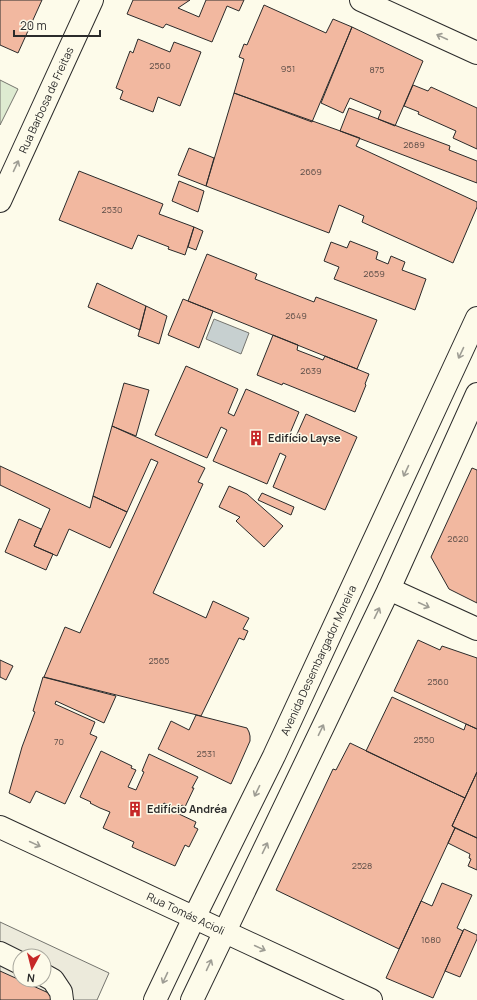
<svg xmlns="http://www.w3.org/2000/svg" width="477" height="1000" font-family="Manrope,sans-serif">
	<rect width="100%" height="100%" fill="#fdfbea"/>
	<!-- green -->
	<path fill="#deebd1" stroke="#74746e" d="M0 80 18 89 0 125Z"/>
	<!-- parking -->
	<path fill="#eceadb" stroke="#74746e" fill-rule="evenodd" d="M0 922 109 973 97 1000H0ZM20 956H44V980H20Z"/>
	<!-- water -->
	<path fill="#c7d0d0" stroke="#74746e" d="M214 319 249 333 241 354 206 339Z"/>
	<!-- building -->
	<path fill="#f2b8a0" stroke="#2b2b2b" d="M0 0H42L18 53 0 45Z
		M133 0H190L178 8 199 17 206 0H244L239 11 227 6 212 42 166 24 163 28 127 14Z
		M264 5 326 33 333 19 352 27 312 122 234 93 244 59 239 57 244 44 247 45Z
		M352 27 423 61 395 126 378 119 381 111 350 98 343 113 321 103Z
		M138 39 170 52 174 42 201 52 180 106 158 97 153 112 120 99 123 91 116 88 130 51 133 53Z
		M413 85 428 91 431 87 477 108V149L453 138 456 131 418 114 419 112 404 106Z
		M234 93 360 138 356 146 477 202V207L453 263 362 222 364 216 339 205 329 233 206 186Z
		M349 108 450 146 449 150 477 161V183L340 131Z
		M189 148 214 158 206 186 178 175Z
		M79 171 163 204 159 214 194 227 185 255 168 249 169 247 138 235 132 249 59 220Z
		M179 181 204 191 198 212 172 201Z
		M194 227 203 231 196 250 188 247Z
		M350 241 378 252 376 259 388 264 391 256 405 262 402 270 426 279 415 310 334 279 339 267 324 261 331 242 347 248Z
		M207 254 257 274 255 279 314 302 316 297 377 320 357 369 188 301Z
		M97 283 146 306 140 330 88 307Z
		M183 299 213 311 199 348 168 335Z
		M146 306 167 316 159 344 138 336Z
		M273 335 298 345 297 350 323 360 325 356 369 374 365 384 366 385 355 412 283 383 282 385 257 375Z
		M186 366 238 389 228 413 234 416 246 389 299 412 288 438 294 441 306 414 357 437 325 510 273 487 286 456 280 453 267 484 213 461 227 430 221 427 207 458 155 435Z
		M124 383 149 390 136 436 112 426Z
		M112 426 205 468 198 482 203 484 153 593 206 618 213 601 249 618 243 629 248 631 244 640 239 638 201 716 44 677 65 627 80 633 158 462 151 459 127 512 93 496Z
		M0 466 90 508 93 496 127 512 110 548 69 529 57 556 34 546 50 509 0 485Z
		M472 468 477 470V603L449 589 431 557Z
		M229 486 247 494 283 526 264 547 236 521 240 517 219 507Z
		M262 493 294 507 291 515 258 500Z
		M19 519 41 529 34 546 53 554 46 570 5 552Z
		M418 640 440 650 442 646 477 658V729L394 691Z
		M0 660 13 666 6 680 0 677Z
		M43 677 116 696 104 723 56 701 55 704 95 722 90 734 97 737 65 804 36 791 30 803 9 793 22 747 35 712 33 711Z
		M392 697 464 730 466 724 477 729V772L465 798 366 751Z
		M196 715 247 728 249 732 250 736V741L231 784 158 749 171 721 189 730Z
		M350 743 465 798 452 826 455 828 399 949 276 890 333 769 336 770Z
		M101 751 132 766 131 768 136 770 128 787 136 790 144 772 142 771 149 754 198 777 192 788H194L185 807 182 805 179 810 164 803 162 806 196 822 194 827 198 829 189 847 185 845 175 866 132 847 134 842 103 828 110 812 100 808 90 803 91 802 80 797Z
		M477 772V838L452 826Z
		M455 828 477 838V870L468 866 471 859 469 858 470 854 448 843Z
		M442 883 472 895 457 928 463 931 433 998 386 978 421 901 432 906Z
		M464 929 477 935V939L460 977 445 971Z
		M0 971 53 995 51 1000H0Z"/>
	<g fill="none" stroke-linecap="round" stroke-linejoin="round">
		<!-- minor casing -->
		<g stroke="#2b2b2b" stroke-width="24">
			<g id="minor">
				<path d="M361 0 477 53"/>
				<path id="s1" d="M0 201 92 0"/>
				<path d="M389 589 477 629"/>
				<path id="s2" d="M0 827 371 1000"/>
				<path d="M0 953 20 963"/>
				<path d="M44 975 53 980 61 992 62 1000"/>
			</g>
		</g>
		<!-- major casing -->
		<g stroke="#2b2b2b" stroke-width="24">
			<g id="major">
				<path id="s3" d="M155 1000 194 918 274 756 477 318"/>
				<path d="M192 1000 389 589 477 394"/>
			</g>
		</g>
		<!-- minor -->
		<use href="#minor" stroke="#fdfbea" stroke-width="22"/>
		<!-- major -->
		<use href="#major" stroke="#fdfbea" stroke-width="22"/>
	</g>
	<!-- one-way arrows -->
	<defs><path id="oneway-shaft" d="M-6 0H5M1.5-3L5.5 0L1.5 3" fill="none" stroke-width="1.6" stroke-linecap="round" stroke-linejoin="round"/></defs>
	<g stroke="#9e9d94">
		<use href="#oneway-shaft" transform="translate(442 37) rotate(-155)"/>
		<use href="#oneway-shaft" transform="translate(16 166) rotate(-65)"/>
		<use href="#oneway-shaft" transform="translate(461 353) rotate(115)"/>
		<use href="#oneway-shaft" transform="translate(406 471) rotate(115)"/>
		<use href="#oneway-shaft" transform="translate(424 605) rotate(25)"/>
		<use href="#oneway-shaft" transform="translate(377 613) rotate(-64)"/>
		<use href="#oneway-shaft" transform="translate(321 730) rotate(-64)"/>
		<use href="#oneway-shaft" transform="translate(257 791) rotate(116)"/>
		<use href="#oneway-shaft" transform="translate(35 844) rotate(25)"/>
		<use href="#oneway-shaft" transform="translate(265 848) rotate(-64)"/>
		<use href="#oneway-shaft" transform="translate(260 948) rotate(25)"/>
		<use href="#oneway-shaft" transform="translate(209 965) rotate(-65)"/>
		<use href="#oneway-shaft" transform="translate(165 978) rotate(115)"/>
	</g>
	<!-- icons -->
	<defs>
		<g id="building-bare" transform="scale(1.2)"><path d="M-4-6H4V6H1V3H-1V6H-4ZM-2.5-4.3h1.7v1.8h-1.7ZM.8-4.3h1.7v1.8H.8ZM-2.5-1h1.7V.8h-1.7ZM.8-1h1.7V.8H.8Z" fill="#c62828" stroke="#fdfbea" stroke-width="2.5" paint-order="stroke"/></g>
	</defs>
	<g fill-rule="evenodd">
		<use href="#building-bare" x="256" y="438"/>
		<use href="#building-bare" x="135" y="809"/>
	</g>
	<g text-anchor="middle" stroke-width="3" stroke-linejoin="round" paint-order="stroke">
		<!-- number labels -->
		<g font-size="9" fill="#5d4e48">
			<text x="160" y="69">2560</text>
			<text x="288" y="72">951</text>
			<text x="377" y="73">875</text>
			<text x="414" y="148">2689</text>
			<text x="311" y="175">2669</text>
			<text x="112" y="213">2530</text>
			<text x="374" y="277">2659</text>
			<text x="296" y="319">2649</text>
			<text x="311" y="374">2639</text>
			<text x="458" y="542">2620</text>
			<text x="159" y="664">2565</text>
			<text x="438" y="685">2560</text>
			<text x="424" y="743">2550</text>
			<text x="59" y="745">70</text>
			<text x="206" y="757">2531</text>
			<text x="362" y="869">2528</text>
			<text x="431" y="943">1680</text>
		</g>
		<!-- street labels -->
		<g font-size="11" fill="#2b2b2b" stroke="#fdfbea">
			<text dy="4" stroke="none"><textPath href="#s1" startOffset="111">Rua Barbosa de Freitas</textPath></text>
			<text dy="4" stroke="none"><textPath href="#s3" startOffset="377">Avenida Desembargador Moreira</textPath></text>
			<text dy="4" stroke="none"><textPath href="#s2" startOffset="205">Rua Tomás Acioli</textPath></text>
		</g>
		<!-- poi labels -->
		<g font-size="11" font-weight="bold" fill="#2b2b2b" stroke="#fdfbea" text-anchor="start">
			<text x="268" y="442">Edifício Layse</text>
			<text x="147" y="813">Edifício Andréa</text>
		</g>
	</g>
	<!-- north arrow -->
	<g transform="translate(32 968) rotate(187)"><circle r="19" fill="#fdfbea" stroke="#a9a89e"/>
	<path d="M0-3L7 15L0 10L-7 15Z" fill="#c62828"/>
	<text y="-6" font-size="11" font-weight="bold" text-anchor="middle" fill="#2b2b2b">N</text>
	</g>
	<!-- scale -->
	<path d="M14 30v6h86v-6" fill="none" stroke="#2b2b2b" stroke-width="2"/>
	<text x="20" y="30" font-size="12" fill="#2b2b2b" stroke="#fdfbea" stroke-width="3" paint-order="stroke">20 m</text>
</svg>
